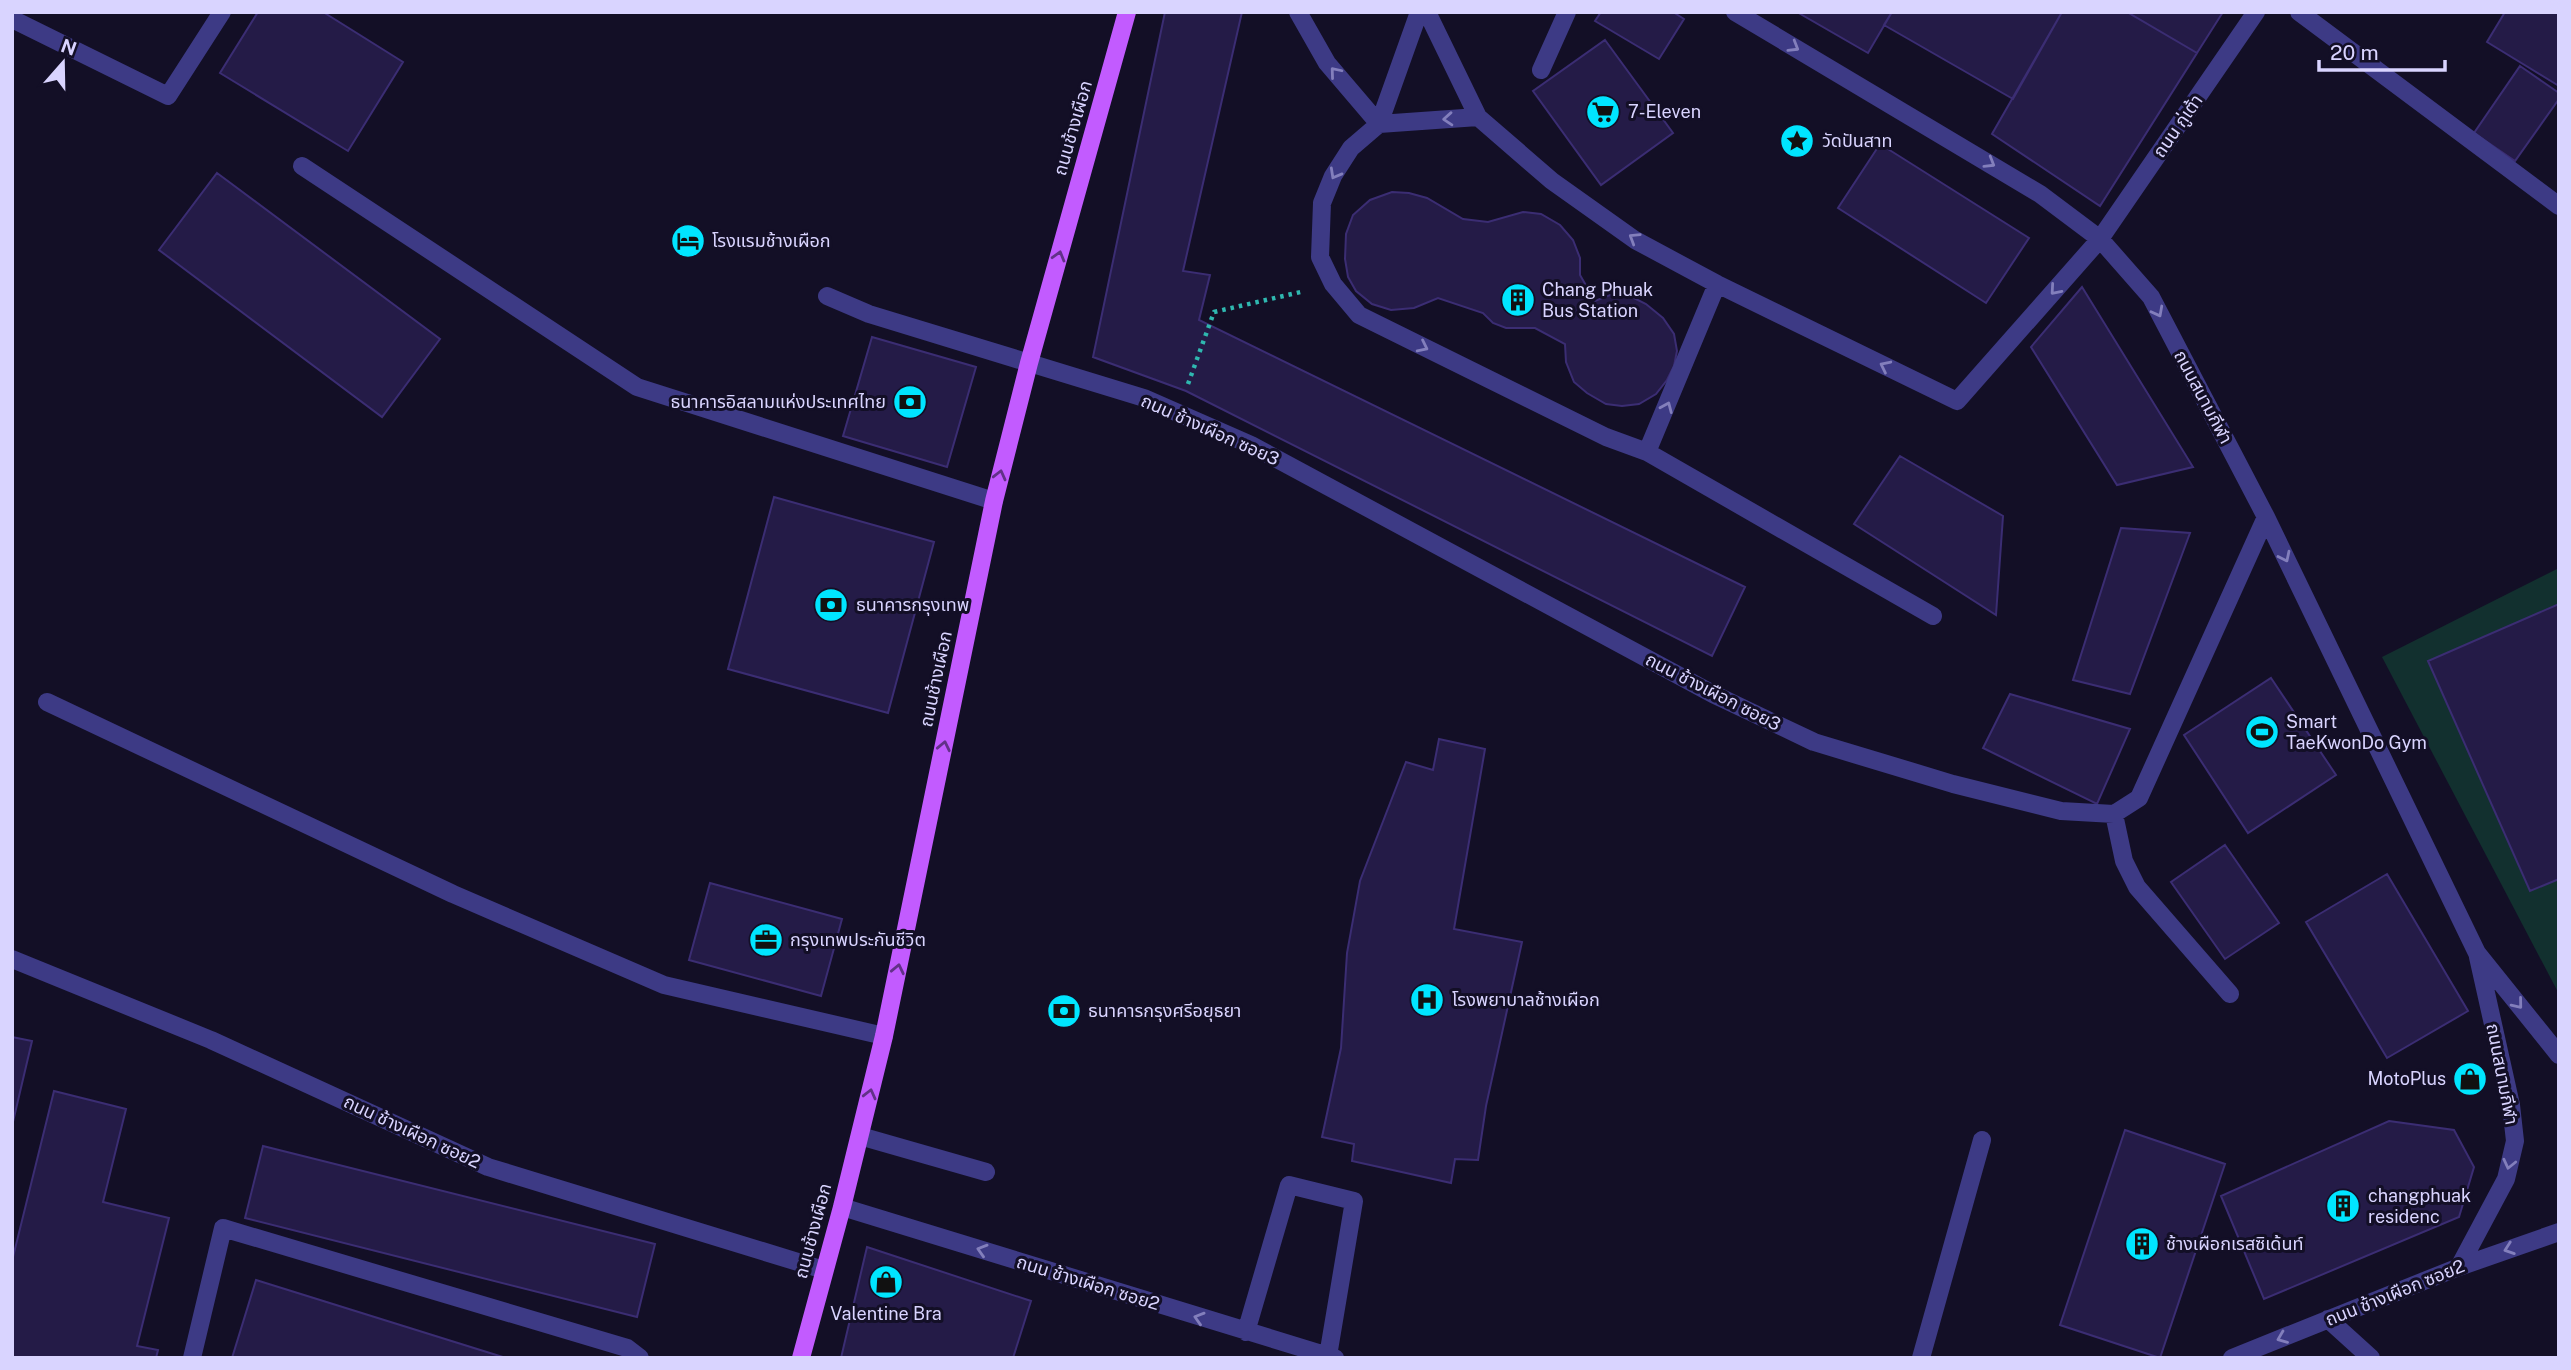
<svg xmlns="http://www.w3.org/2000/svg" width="2571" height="1370" font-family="'Public Sans','Noto Sans Thai',sans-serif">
	<rect width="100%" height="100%" fill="#130f26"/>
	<!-- green -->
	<path fill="#12302f" d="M2559 568V994L2382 657Z"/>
	<!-- building -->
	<path fill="#241b47" stroke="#3b2d73" stroke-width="2" d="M258 12H323L403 62 348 151 220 73Z
		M1165 12H1242L1183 271 1210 275 1199 320 1745 587 1712 656 1186 391 1093 357Z
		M1601 12H1673L1684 19 1659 59 1595 21Z
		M1797 12H1892L1868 53Z
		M1892 12H2062L2013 99 1884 25Z
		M2062 12H2127L2197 53 2100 206 1992 134Z
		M2127 12H2223L2197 53Z
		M2505 12H2559V86L2487 42Z
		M1605 40 1673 133 1601 185 1533 91Z
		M2520 66 2559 93V99L2515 161 2474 133Z
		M1880 144 2029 238 1986 303 1838 208Z
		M217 173 440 339 382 417 159 250Z
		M1392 192 1409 193 1427 198 1463 219 1488 222 1523 212 1541 214 1560 225 1573 240 1580 258V275L1595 301 1610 295 1630 296 1646 304 1663 318 1674 334 1677 351 1674 366 1667 380 1656 394 1639 404 1622 406 1606 404 1587 393 1574 382 1566 362 1565 344 1535 328H1506L1493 323 1483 313 1438 298 1414 308 1391 310 1372 304 1356 291 1348 277 1345 259 1346 234 1353 215 1370 200Z
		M2082 287 2193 467 2117 485 2031 347Z
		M872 337 976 367 947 467 843 436Z
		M1900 456 2003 516 1996 615 1854 524Z
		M774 497 934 542 888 713 728 669Z
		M2121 528 2190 533 2130 694 2073 680Z
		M2559 604V879L2530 891 2428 661Z
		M2271 678 2336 775 2248 833 2184 735Z
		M2010 694 2130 729 2097 804 1983 748Z
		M1439 739 1485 749 1454 929 1522 942 1486 1106 1478 1160 1455 1159 1451 1183 1352 1161 1354 1144 1322 1137 1341 1048 1347 953 1360 881 1406 762 1433 770Z
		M2225 845 2279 923 2225 959 2171 882Z
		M2387 874 2468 1011 2387 1058 2306 922Z
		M710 883 842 919 821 996 689 960Z
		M12 1037 32 1041 12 1126Z
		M54 1091 126 1109 103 1202 169 1218 137 1346 158 1350 156 1358H12V1261Z
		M2389 1121 2454 1130 2474 1167 2459 1217 2264 1299 2221 1196Z
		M2125 1130 2225 1164 2160 1358 2060 1325Z
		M263 1146 655 1244 637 1317 245 1218Z
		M867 1247 1031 1301 1013 1358H841Z
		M256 1280 506 1358H232Z"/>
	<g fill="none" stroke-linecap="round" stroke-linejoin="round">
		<!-- path -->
		<path stroke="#2fb8b0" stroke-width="4.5" stroke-dasharray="3.5 5" stroke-linecap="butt" d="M1188 384 1214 312 1305 291"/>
		<!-- minor -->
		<path stroke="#3d3a85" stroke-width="18" d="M1298 12 1327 63 1379 124
			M1427 12 1478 117
			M1735 12 2040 194 2100 239 2151 297 2266 517 2477 953 2559 1055
			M2299 12 2559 206
			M12 19 168 96 222 12
			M1541 70 1567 12
			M1379 124 1478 117 1552 181 1635 240 1717 284 1647 452 1606 437 1359 315 1333 284 1320 257 1322 203 1333 176 1351 148 1379 124 1419 12
			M302 166 637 387 994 501
			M1717 284 1957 401 2100 239 2256 12
			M827 296 869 314 1144 398 1251 445 1713 694 1814 742 1953 784 2061 811 2114 814 2139 798 2266 517
			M1647 452 1933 616
			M47 702 453 894 664 985 884 1036
			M2114 814 2124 861 2137 887 2230 994
			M12 959 211 1040 488 1167 824 1270
			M860 1136 986 1172
			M842 1207 1335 1358
			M2459 1267 2506 1179 2515 1141 2511 1105 2478 957
			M2328 1319 2371 1358
			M1246 1332 1289 1185 1354 1201 1328 1356
			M192 1358 223 1228 627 1348 640 1358
			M1921 1358 1982 1140
			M2232 1358 2459 1267 2559 1232"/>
		<!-- major -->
		<path stroke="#c25bff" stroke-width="18" d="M801 1358 842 1207 884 1036 994 501 1029 363 1127 12"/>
	</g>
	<!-- one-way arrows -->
	<defs><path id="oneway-chevron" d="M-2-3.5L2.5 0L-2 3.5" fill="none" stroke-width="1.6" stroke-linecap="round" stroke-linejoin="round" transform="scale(1.75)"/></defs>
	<g stroke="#837fbc">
		<use href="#oneway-chevron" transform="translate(1794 47) rotate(31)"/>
		<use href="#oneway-chevron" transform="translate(1335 72) rotate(-130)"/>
		<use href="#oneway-chevron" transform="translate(1448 119) rotate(176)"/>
		<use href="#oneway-chevron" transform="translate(1990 163) rotate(31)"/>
		<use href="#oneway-chevron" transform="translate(1335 174) rotate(119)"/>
		<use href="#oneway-chevron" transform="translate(1634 238) rotate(-148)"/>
		<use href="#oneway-chevron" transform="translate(2055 290) rotate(131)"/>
		<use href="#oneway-chevron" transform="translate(2158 312) rotate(62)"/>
		<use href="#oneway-chevron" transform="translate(1423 347) rotate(26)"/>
		<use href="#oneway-chevron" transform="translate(1885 366) rotate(-154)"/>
		<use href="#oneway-chevron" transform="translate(1667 407) rotate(-67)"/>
		<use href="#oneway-chevron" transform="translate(2285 557) rotate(64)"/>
		<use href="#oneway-chevron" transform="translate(2518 1004) rotate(51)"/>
		<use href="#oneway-chevron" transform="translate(2509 1164) rotate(103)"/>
		<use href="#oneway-chevron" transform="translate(2509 1249) rotate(161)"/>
		<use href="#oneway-chevron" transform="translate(982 1250) rotate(-163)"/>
		<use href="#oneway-chevron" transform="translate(1199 1318) rotate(-163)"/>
		<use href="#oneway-chevron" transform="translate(2282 1338) rotate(158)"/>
	</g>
	<g stroke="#623188">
		<use href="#oneway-chevron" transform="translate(1059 256) rotate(-74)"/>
		<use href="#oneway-chevron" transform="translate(1000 475) rotate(-76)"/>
		<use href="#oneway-chevron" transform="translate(944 746) rotate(-78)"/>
		<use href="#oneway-chevron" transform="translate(898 969) rotate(-78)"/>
		<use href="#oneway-chevron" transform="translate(870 1094) rotate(-76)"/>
	</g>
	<!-- icons -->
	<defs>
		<g id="supermarket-disc" transform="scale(1.75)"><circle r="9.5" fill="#00e5ff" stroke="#130f26"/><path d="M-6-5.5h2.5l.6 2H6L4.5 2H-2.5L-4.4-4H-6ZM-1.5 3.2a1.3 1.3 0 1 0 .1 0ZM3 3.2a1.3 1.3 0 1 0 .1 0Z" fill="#111"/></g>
		<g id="sight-disc" transform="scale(1.75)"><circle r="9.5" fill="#00e5ff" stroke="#130f26"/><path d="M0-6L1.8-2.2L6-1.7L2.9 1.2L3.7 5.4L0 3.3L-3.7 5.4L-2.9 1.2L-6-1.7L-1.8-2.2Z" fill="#111"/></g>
		<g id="hotel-disc" transform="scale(1.75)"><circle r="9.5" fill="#00e5ff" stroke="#130f26"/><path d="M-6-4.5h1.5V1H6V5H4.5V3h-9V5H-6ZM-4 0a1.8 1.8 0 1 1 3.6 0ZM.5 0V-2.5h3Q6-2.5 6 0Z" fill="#111"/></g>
		<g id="building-disc" transform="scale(1.75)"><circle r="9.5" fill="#00e5ff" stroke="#130f26"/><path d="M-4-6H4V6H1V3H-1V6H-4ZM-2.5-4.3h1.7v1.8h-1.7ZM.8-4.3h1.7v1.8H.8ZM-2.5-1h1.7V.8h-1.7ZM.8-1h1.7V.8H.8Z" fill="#111"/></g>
		<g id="bank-disc" transform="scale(1.75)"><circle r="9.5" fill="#00e5ff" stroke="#130f26"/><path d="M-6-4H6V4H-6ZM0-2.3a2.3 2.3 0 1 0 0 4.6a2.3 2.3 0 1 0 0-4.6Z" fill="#111"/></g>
		<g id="stadium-disc" transform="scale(1.75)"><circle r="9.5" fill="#00e5ff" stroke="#130f26"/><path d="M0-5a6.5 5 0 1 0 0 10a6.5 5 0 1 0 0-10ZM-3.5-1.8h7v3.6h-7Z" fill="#111"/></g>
		<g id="office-disc" transform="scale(1.75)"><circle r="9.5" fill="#00e5ff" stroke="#130f26"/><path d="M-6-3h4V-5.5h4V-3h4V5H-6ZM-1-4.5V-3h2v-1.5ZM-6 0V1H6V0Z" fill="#111"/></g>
		<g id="hospital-disc" transform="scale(1.75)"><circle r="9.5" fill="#00e5ff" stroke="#130f26"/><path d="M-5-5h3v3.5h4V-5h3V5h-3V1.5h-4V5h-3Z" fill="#111"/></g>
		<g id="shop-disc" transform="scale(1.75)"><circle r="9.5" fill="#00e5ff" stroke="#130f26"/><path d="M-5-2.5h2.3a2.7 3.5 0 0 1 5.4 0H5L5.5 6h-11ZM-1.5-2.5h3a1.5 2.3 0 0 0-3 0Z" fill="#111"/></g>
	</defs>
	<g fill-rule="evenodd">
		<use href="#supermarket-disc" x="1603" y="112"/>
		<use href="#sight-disc" x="1797" y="141"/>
		<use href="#hotel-disc" x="688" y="241"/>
		<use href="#building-disc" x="1518" y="300"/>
		<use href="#bank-disc" x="910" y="402"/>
		<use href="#bank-disc" x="831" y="605"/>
		<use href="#stadium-disc" x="2262" y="732"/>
		<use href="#office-disc" x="766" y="940"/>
		<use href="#hospital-disc" x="1427" y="1000"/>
		<use href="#bank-disc" x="1064" y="1011"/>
		<use href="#shop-disc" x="2470" y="1079"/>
		<use href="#building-disc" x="2343" y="1206"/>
		<use href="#building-disc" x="2142" y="1244"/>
		<use href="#shop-disc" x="886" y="1282"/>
	</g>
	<g text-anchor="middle" stroke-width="6" stroke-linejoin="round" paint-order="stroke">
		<!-- poi labels -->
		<g font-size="18" fill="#d9d4ff" stroke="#130f26" text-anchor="start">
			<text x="1628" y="118">7-Eleven</text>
			<text x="1822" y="147">วัดปันสาท</text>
			<text x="712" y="247">โรงแรมช้างเผือก</text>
			<text x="1542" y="296">Chang Phuak<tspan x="1542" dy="21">Bus Station</tspan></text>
			<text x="886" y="408" text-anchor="end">ธนาคารอิสลามแห่งประเทศไทย</text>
			<text x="856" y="611">ธนาคารกรุงเทพ</text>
			<text x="2286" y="728">Smart<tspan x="2286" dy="21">TaeKwonDo Gym</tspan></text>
			<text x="790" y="946">กรุงเทพประกันชีวิต</text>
			<text x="1452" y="1006">โรงพยาบาลช้างเผือก</text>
			<text x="1088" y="1017">ธนาคารกรุงศรีอยุธยา</text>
			<text x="2446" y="1085" text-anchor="end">MotoPlus</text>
			<text x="2368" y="1202">changphuak<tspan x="2368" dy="21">residenc</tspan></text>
			<text x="2166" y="1250">ช้างเผือกเรสซิเด้นท์</text>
			<text x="886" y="1320" text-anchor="middle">Valentine Bra</text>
		</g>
		<!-- street labels -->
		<g font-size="18" fill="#d9d4ff" stroke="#130f26">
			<text transform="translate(2178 126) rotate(-55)" y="6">ถนน กู่เต้า</text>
			<text transform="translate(1073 128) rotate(-74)" y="6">ถนนช้างเผือก</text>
			<text transform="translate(2203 397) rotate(62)" y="6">ถนนสนามกีฬา</text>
			<text transform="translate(1210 430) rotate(24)" y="6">ถนน ช้างเผือก ซอย3</text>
			<text transform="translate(936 679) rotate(-78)" y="6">ถนนช้างเผือก</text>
			<text transform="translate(1713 692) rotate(27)" y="6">ถนน ช้างเผือก ซอย3</text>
			<text transform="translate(2502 1074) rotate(79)" y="6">ถนนสนามกีฬา</text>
			<text transform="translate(412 1132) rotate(25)" y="6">ถนน ช้างเผือก ซอย2</text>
			<text transform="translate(813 1231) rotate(-75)" y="6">ถนนช้างเผือก</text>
			<text transform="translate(1088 1283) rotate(17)" y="6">ถนน ช้างเผือก ซอย2</text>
			<text transform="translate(2395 1293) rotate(-22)" y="6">ถนน ช้างเผือก ซอย2</text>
		</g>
	</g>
	<!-- border -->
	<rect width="2571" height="1370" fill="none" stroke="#d9d4ff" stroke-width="28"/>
	<!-- north arrow -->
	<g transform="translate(63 63) rotate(20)" stroke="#130f26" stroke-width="5" paint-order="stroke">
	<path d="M0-5L12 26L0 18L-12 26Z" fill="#d9d4ff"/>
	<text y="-10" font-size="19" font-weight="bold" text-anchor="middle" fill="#d9d4ff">N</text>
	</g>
	<!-- scale -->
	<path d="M2319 60v10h126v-10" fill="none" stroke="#d9d4ff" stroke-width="3.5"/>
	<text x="2330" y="60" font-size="21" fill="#d9d4ff" stroke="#130f26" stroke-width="5" paint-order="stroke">20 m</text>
</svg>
